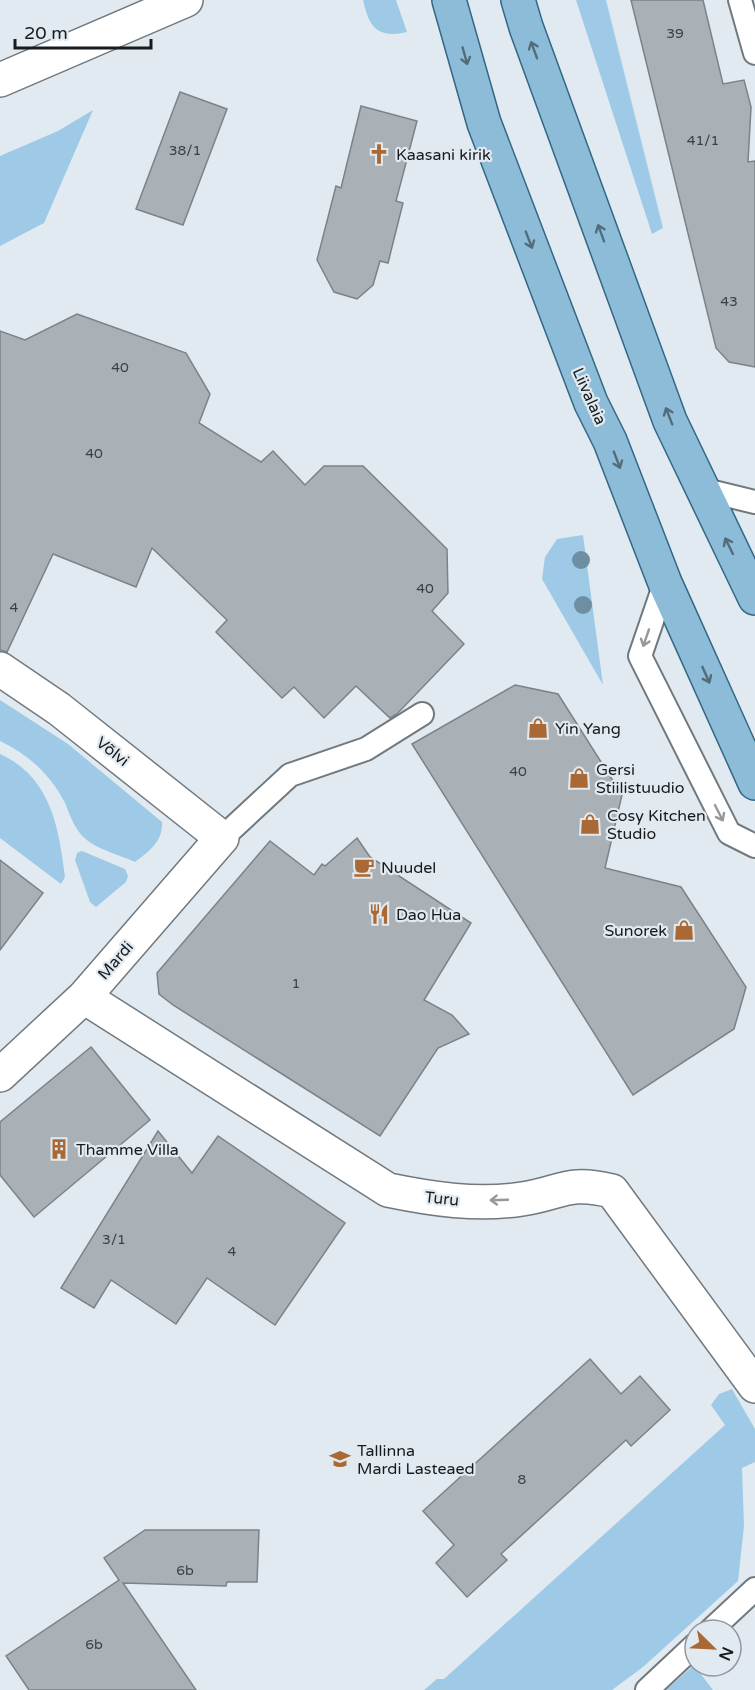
<svg xmlns="http://www.w3.org/2000/svg" width="755" height="1690" font-family="'Varela Round',sans-serif">
	<rect width="100%" height="100%" fill="#e1eaf0"/>
	<!-- green -->
	<path fill="#9ecae7" d="M363 0H396L407 32C376 39 369 26 363 0Z
		M576 0H606L663 228 652 234Z
		M93 110 44 223 0 246V156L58 131Z
		M583 535 603 685 542 579 545 557 557 539Z
		M0 700 68 744 162 822C163 841 150 851 135 862 118 854 90 848 79 832 73 824 69 813 65 803 50 774 29 755 0 741Z
		M0 754C51 777 59 828 65 877L61 884 0 838Z
		M82 851 125 869 128 876 126 882 96 907 90 902 75 860 77 853Z
		M732 1389 755 1429V1462L742 1468 744 1526 738 1581 643 1667 612 1690H424L437 1679H444L725 1425 711 1405 719 1394Z
		M694 1665 713 1690H666Z"/>
	<!-- building -->
	<path fill="#a9b1b7" stroke="#7b8388" stroke-width="1.5" d="M631 0H703L723 84 744 80 751 107 748 162 755 161V367L729 362 716 348Z
		M180 92 227 109 183 225 136 209Z
		M361 106 417 121 396 201 403 203 388 263 380 261 373 285 357 299 334 292 317 260 336 186 341 188Z
		M77 314 186 353 210 394 199 423 261 462 273 451 305 485 324 466H363L447 549 448 593 432 611 464 644 397 714 390 718 356 686 324 718 294 687 282 698 216 632 227 620 152 548 136 587 53 554 7 652 0 650V331L25 340Z
		M515 685 558 694 622 795 605 868 681 887 746 987 734 1029 633 1095 412 744Z
		M357 838 370 857 471 923 424 1000 452 1015 469 1034 438 1048 380 1136 173 1005 159 994 157 973 270 841 314 875 322 864 325 866Z
		M0 860 43 893 0 950Z
		M91 1047 150 1120 34 1217 0 1175V1122Z
		M158 1131 192 1173 218 1136 345 1223 275 1325 207 1278 176 1324 111 1280 94 1308 61 1288Z
		M590 1359 621 1394 640 1376 670 1410 631 1446 626 1440 501 1554 507 1560 467 1597 436 1563 454 1545 423 1511Z
		M145 1530H259L257 1582H227L226 1586 123 1583 196 1690H29L6 1656 119 1580 104 1558Z"/>
	<g fill="none" stroke-linecap="round" stroke-linejoin="round">
		<!-- service casing -->
		<g stroke="#71797e" stroke-width="26">
			<path id="service" d="M740 0 755 53
				M701 489 755 502
				M665 583 640 656 729 833 755 846
				M222 838 290 775 366 749 422 714
				M711 1630 755 1589
				M647 1690 695 1645"/>
		</g>
		<!-- minor casing -->
		<g stroke="#71797e" stroke-width="36">
			<path id="minor" d="M0 80 186 0
				M0 669 59 709 222 838 84 997 0 1075
				M84 997 388 1190C432 1199 477 1206 522 1199 562 1193 567 1180 612 1191L755 1386"/>
		</g>
		<!-- primary casing -->
		<g stroke="#336786" stroke-width="36">
			<path id="primary" d="M449 0 484 123 591 403 610 441 665 583 755 783
				M518 0 526 27 670 421 755 598"/>
		</g>
		<!-- service -->
		<use href="#service" stroke="#fff" stroke-width="22"/>
		<!-- minor -->
		<use href="#minor" stroke="#fff" stroke-width="33"/>
		<!-- primary -->
		<use href="#primary" stroke="#8dbcd8" stroke-width="33"/>
	</g>
	<!-- trees -->
	<g fill="#6e8fa2">
		<circle cx="581" cy="560" r="9"/>
		<circle cx="583" cy="605" r="9"/>
	</g>
	<!-- one-way arrows -->
	<defs><path id="oneway-shaft" d="M-6 0H5M1.5-3L5.5 0L1.5 3" fill="none" stroke-width="1.6" stroke-linecap="round" stroke-linejoin="round" transform="scale(1.5)"/></defs>
	<g stroke="#526c7a">
		<use href="#oneway-shaft" transform="translate(534 50) rotate(-110)"/>
		<use href="#oneway-shaft" transform="translate(465 56) rotate(74)"/>
		<use href="#oneway-shaft" transform="translate(601 233) rotate(-110)"/>
		<use href="#oneway-shaft" transform="translate(529 240) rotate(69)"/>
		<use href="#oneway-shaft" transform="translate(669 416) rotate(-111)"/>
		<use href="#oneway-shaft" transform="translate(617 460) rotate(69)"/>
		<use href="#oneway-shaft" transform="translate(729 546) rotate(-116)"/>
		<use href="#oneway-shaft" transform="translate(706 675) rotate(66)"/>
	</g>
	<g stroke="#979899">
		<use href="#oneway-shaft" transform="translate(646 638) rotate(109)"/>
		<use href="#oneway-shaft" transform="translate(719 813) rotate(63)"/>
		<use href="#oneway-shaft" transform="translate(499 1200) rotate(178)"/>
	</g>
	<!-- icons -->
	<defs>
		<g id="church-bare" transform="scale(1.62)"><path d="M-1.2-6h2.4v3.5h3.3v2.4h-3.3V6h-2.4V-.1h-3.3v-2.4h3.3Z" fill="#aa6934" stroke="#e1eaf0" stroke-width="2.5" paint-order="stroke"/></g>
		<g id="shop-bare" transform="scale(1.62)"><path d="M-5-2.5h2.3a2.7 3.5 0 0 1 5.4 0H5L5.5 6h-11ZM-1.5-2.5h3a1.5 2.3 0 0 0-3 0Z" fill="#aa6934" stroke="#e1eaf0" stroke-width="2.5" paint-order="stroke"/></g>
		<g id="cafe-bare" transform="scale(1.62)"><path d="M-5.5-4.5H6V0H3Q3 3.5 0 3.5H-2.5Q-5.5 3.5-5.5 0ZM3-3.2v2h1.7v-2ZM-6 4.5H4V6H-6Z" fill="#aa6934" stroke="#e1eaf0" stroke-width="2.5" paint-order="stroke"/></g>
		<g id="restaurant-bare" transform="scale(1.62)"><path d="M-5-6h1v4h1v-4h1v4h1v-4h1v5L-1.5 .5V6h-2V.5L-5-1ZM5-6V6H3V1.5H1.5Q1.5-4 5-6Z" fill="#aa6934" stroke="#e1eaf0" stroke-width="2.5" paint-order="stroke"/></g>
		<g id="building-bare" transform="scale(1.62)"><path d="M-4-6H4V6H1V3H-1V6H-4ZM-2.5-4.3h1.7v1.8h-1.7ZM.8-4.3h1.7v1.8H.8ZM-2.5-1h1.7V.8h-1.7ZM.8-1h1.7V.8H.8Z" fill="#aa6934" stroke="#e1eaf0" stroke-width="2.5" paint-order="stroke"/></g>
		<g id="school-bare" transform="scale(1.62)"><path d="M0-5L7-2L0 1L-7-2ZM-4 1L0 2.5L4 1V4Q0 6-4 4Z" fill="#aa6934" stroke="#e1eaf0" stroke-width="2.5" paint-order="stroke"/></g>
	</defs>
	<g fill-rule="evenodd">
		<use href="#church-bare" x="379" y="154"/>
		<use href="#shop-bare" x="538" y="728"/>
		<use href="#shop-bare" x="579" y="778"/>
		<use href="#shop-bare" x="590" y="824"/>
		<use href="#cafe-bare" x="364" y="867"/>
		<use href="#restaurant-bare" x="379" y="914"/>
		<use href="#shop-bare" x="684" y="930"/>
		<use href="#building-bare" x="59" y="1149"/>
		<use href="#school-bare" x="340" y="1459"/>
	</g>
	<g text-anchor="middle" stroke-width="4.5" stroke-linejoin="round" paint-order="stroke">
		<!-- number labels -->
		<g font-size="14" fill="#3c4044">
			<text x="675" y="38">39</text>
			<text x="703" y="145">41/1</text>
			<text x="185" y="155">38/1</text>
			<text x="729" y="306">43</text>
			<text x="120" y="372">40</text>
			<text x="94" y="458">40</text>
			<text x="425" y="593">40</text>
			<text x="14" y="612">4</text>
			<text x="518" y="776">40</text>
			<text x="296" y="988">1</text>
			<text x="114" y="1244">3/1</text>
			<text x="232" y="1256">4</text>
			<text x="522" y="1484">8</text>
			<text x="185" y="1575">6b</text>
			<text x="94" y="1649">6b</text>
		</g>
		<!-- poi labels -->
		<g font-size="16" fill="#181b1d" stroke="#e1eaf0" text-anchor="start">
			<text x="396" y="160">Kaasani kirik</text>
			<text x="555" y="734">Yin Yang</text>
			<text x="596" y="775">Gersi<tspan x="596" dy="18">Stiilistuudio</tspan></text>
			<text x="607" y="821">Cosy Kitchen<tspan x="607" dy="18">Studio</tspan></text>
			<text x="381" y="873">Nuudel</text>
			<text x="396" y="920">Dao Hua</text>
			<text x="667" y="936" text-anchor="end">Sunorek</text>
			<text x="76" y="1155">Thamme Villa</text>
			<text x="357" y="1456">Tallinna<tspan x="357" dy="18">Mardi Lasteaed</tspan></text>
		</g>
		<!-- street labels -->
		<g font-size="16" fill="#181b1d" stroke="#e1eaf0">
			<text transform="translate(590 396) rotate(66)" y="6">Liivalaia</text>
			<text transform="translate(113 751) rotate(38)" y="6">Võlvi</text>
			<text transform="translate(115 960) rotate(-49)" y="6">Mardi</text>
			<text transform="translate(442 1198) rotate(6)" y="6">Turu</text>
		</g>
	</g>
	<!-- north arrow -->
	<g transform="translate(713 1648) rotate(114)"><circle r="28" fill="#e1eaf0" stroke="#91979c" stroke-width="1.5"/>
	<path d="M0-4.5L10 22L0 15L-10 22Z" fill="#aa6934"/>
	<text y="-9" font-size="16" font-weight="bold" text-anchor="middle" fill="#181b1d">N</text>
	</g>
	<!-- scale -->
	<path d="M15 39v9h136v-9" fill="none" stroke="#181b1d" stroke-width="3"/>
	<text x="24" y="39" font-size="18" fill="#181b1d" stroke="#e1eaf0" stroke-width="4.5" paint-order="stroke">20 m</text>
</svg>
